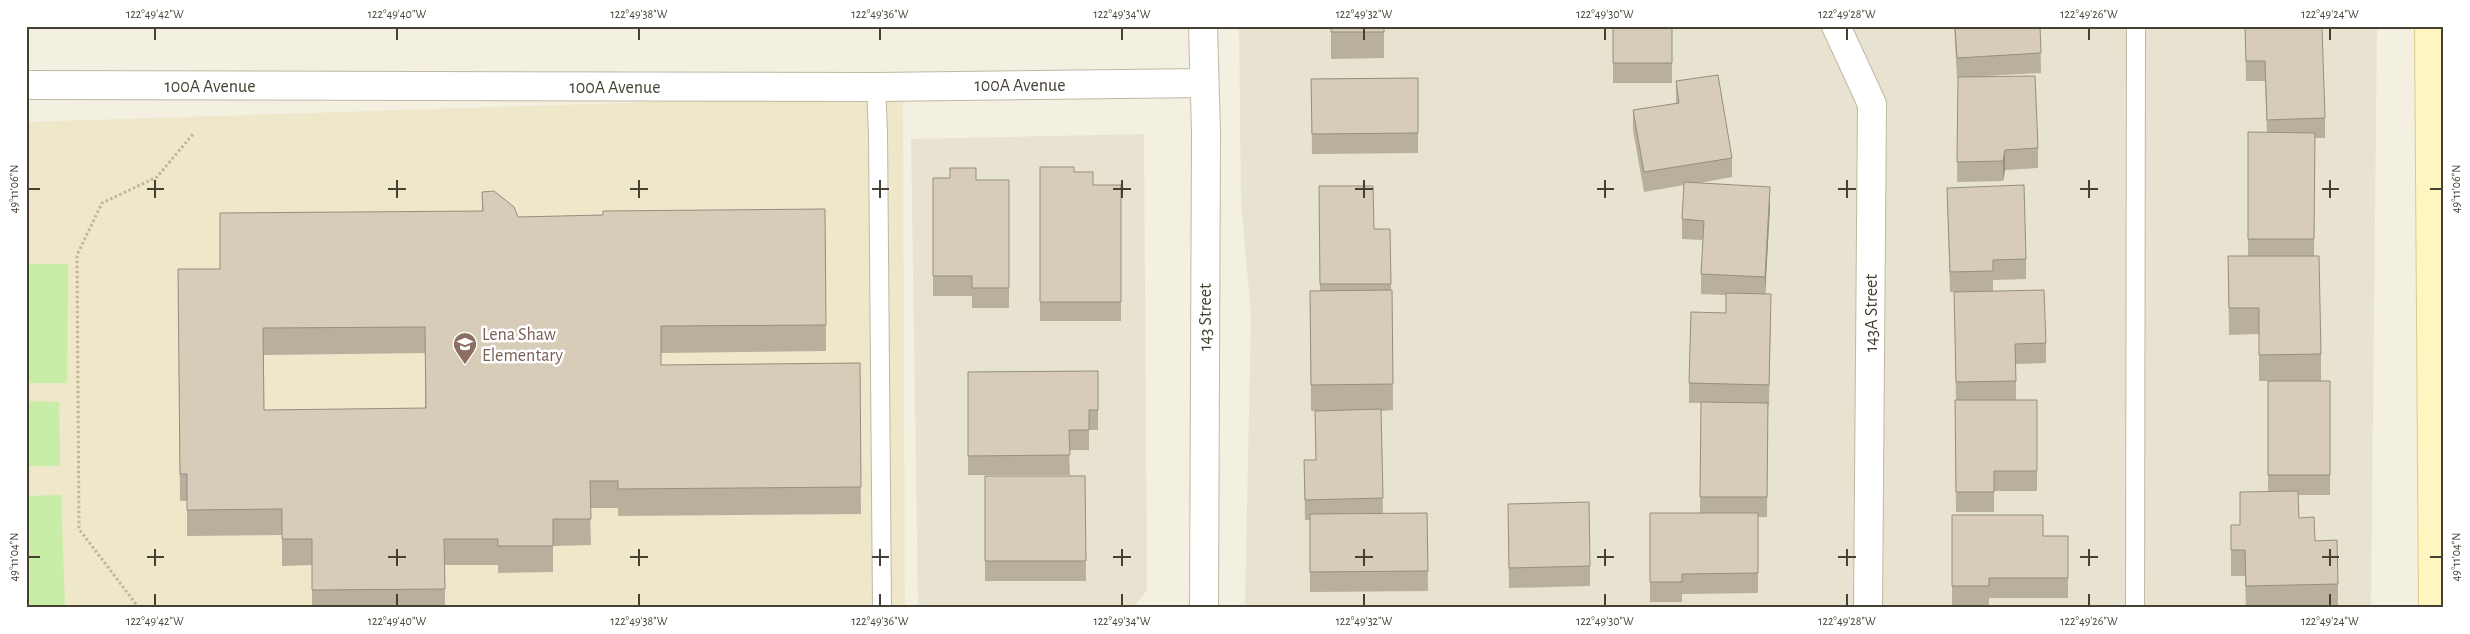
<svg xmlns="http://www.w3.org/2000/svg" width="2470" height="634" font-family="'Alegreya Sans',sans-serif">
	<rect width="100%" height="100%" fill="#f3f0e2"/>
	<!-- residential -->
	<path fill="#e8e2d0" d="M1239 26H2377L2371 608H1247L1245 604 1251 314 1241 203Z
		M1144 134 1147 590 1135 606 918 608 911 139Z"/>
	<!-- education -->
	<path fill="#eee7ca" d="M903 94 905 608H26V122Z"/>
	<!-- green -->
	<path fill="#c7eda6" d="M26 264H68L67 383H26Z
		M26 401 59 402 60 466H26Z
		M61 495 65 608H26V496Z"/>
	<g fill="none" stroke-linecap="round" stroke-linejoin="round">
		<!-- service casing -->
		<g stroke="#c0b8a4" stroke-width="20">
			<path id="service" d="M876 87 878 132 882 608
				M2135 608 2136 26"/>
		</g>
		<!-- minor casing -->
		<g stroke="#c0b8a4" stroke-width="30">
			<path id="minor" d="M1203 26 1206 132 1204 608
				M1836 26 1872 104 1868 608
				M26 85 876 87 1204 83"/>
		</g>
		<!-- secondary casing -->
		<g stroke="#d9cb8c" stroke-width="30">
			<path id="secondary" d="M2429 26 2433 608"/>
		</g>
		<!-- path -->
		<path stroke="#c3b694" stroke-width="3" stroke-dasharray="2.5 2.5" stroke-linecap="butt" d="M139 608 79 529 77 255 102 203 157 177 193 134"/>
		<!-- service -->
		<use href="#service" stroke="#fff" stroke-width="18"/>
		<!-- minor -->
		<use href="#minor" stroke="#fff" stroke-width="28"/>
		<!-- secondary -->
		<use href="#secondary" stroke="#fff5c1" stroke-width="28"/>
	</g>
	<!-- wall -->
	<path fill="#b8af9d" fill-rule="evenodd" d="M1331 26H1384V58L1331 59Z
		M1613 26H1672V83H1613Z
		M1954 26H2040L2041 73 1984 76 2038 148V168L2005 170 2003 181 1957 182 1958 78H1957Z
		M2245 26 2325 118V138H2315L2314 256 2321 354V381H2330V495H2298L2299 518 2315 541 2338 584V608H2246L2245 576H2231V525H2240L2268 491V381H2259V334L2229 335 2228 256H2248V132L2267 133 2265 81H2246Z
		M1418 78V153L1312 154 1311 79Z
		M1676 81 1732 158V177L1699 183 1770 207 1765 294 1771 314 1769 405H1768L1767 517H1758V593L1682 594V602H1650V513H1700L1701 403H1689V383L1726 313V295L1701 294V274L1703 240 1682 239V219L1684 185 1644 192 1633 130V110L1676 104Z
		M1040 167 1074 172 1093 185H1121V321H1040Z
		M933 178 976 180H1009V308H972V296H933Z
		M1319 186 1374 229H1390L1391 290H1392L1393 410 1381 411 1383 514 1427 513 1428 591 1310 592V520H1305L1304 460H1316L1315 411H1317H1311L1310 291H1320Z
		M1947 188 2026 259V279L1993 280V291L2046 343V363L2016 364V400H2037V491H1994V512H1956L1955 400H1956L1954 292H1950Z
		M482 192 518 217 603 215 825 209 826 351 661 353V365L860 363 861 514 618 516V508H590L591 545 553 546V572L498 573V565H445V608H312V565L282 566V535L187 536V501H180L178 269H220L482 211ZM425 353V408L264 410V355Z
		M1098 371V430H1089V450H1069L1070 475H968V372Z
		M985 476H1085L1086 581H985Z
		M1508 504 1590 566V586L1509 588Z
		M1952 515 2043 536H2068V598H1989V606H1952Z"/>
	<!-- shaded-wall -->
	<path fill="#968f80" d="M2005 150V170L2003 181V161Z
		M1770 187V207L1765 297V277Z"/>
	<!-- building -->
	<path fill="#d6ccb7" stroke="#968f80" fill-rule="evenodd" d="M1331 26H1384V32H1331Z
		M1613 26H1672V63H1613Z
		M1955 26H2040L2041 53 1957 58Z
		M2245 26H2322L2325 118 2267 120 2265 61H2246Z
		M1718 75 1732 158 1644 172 1633 110 1679 103 1676 81Z
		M2035 76 2038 148 2005 150 2003 161 1957 162 1958 77Z
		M1418 78V133L1312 134 1311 79Z
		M2248 132 2315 133 2314 239H2248Z
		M1040 167H1074V172H1093V185H1121V302H1040Z
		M950 168H976V180H1009V288H972V276H933V178H950Z
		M1684 182 1770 187 1765 277 1701 274 1704 221 1682 219Z
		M2024 185 2026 259 1993 260V271L1950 272 1947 188Z
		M1319 186H1373L1374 229H1390L1391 284H1320Z
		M494 191 514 207 518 217 603 215V211L825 209 826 325 661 326V365L860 363 861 487 618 489V481H590L591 519H553V546H498V539H444L445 589 312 590V539H282V509L187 510V474H180L178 269H220V213L483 211 482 192ZM425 327 426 408 264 410 263 328Z
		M2228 256H2319L2321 354 2259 355V308H2229Z
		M1392 290 1393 384 1311 385 1310 291Z
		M2044 290 2046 343 2015 344 2016 381 1956 382 1954 292Z
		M1726 293 1771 294 1769 385 1689 383 1691 312 1726 313Z
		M1098 371V410H1089V430H1069L1070 455 968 456V372Z
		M2268 381H2330V475H2268Z
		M1955 400H2037V471H1994V492H1956Z
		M1701 402 1768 403 1767 497H1700Z
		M1381 409 1383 498 1305 500 1304 460H1316L1315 411Z
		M985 476H1085L1086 561H985Z
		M2298 491 2299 518 2314 517 2315 541 2337 540 2338 584 2246 586 2245 550H2231V525H2240V492Z
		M1589 502 1590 566 1509 568 1508 504Z
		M1427 513 1428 571 1310 572V514Z
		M1650 513H1758V573L1682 574V582H1650Z
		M1952 515H2043V536H2068V578H1989V586H1952Z"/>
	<!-- ticks -->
	<path fill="none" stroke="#464032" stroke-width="2" d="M155 28V40M397 28V40M639 28V40M880 28V40M1122 28V40M1364 28V40M1605 28V40M1847 28V40M2089 28V40M2330 28V40M155 180V198M397 180V198M639 180V198M880 180V198M1122 180V198M1364 180V198M1605 180V198M1847 180V198M2089 180V198M2330 180V198M28 189H40M147 189H164M388 189H406M630 189H648M872 189H889M1113 189H1131M1355 189H1373M1597 189H1614M1838 189H1856M2080 189H2098M2322 189H2339M2430 189H2442M155 549V566M397 549V566M639 549V566M880 549V566M1122 549V566M1364 549V566M1605 549V566M1847 549V566M2089 549V566M2330 549V566M28 557H40M147 557H164M388 557H406M630 557H648M872 557H889M1113 557H1131M1355 557H1373M1597 557H1614M1838 557H1856M2080 557H2098M2322 557H2339M2430 557H2442M155 594V606M397 594V606M639 594V606M880 594V606M1122 594V606M1364 594V606M1605 594V606M1847 594V606M2089 594V606M2330 594V606"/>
	<!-- icons -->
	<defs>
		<g id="school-pin" transform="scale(1.25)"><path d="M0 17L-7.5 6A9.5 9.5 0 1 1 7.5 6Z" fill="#8d6e63" stroke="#fff"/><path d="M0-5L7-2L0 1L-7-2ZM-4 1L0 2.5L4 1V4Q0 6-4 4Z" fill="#fff"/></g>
	</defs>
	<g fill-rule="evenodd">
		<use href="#school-pin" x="465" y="344"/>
	</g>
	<g text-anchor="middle" stroke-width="5" stroke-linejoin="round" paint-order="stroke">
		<!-- street labels -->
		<g font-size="18" fill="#464032" stroke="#fff">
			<text x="1020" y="91">100A Avenue</text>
			<text x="210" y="92">100A Avenue</text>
			<text x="615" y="93">100A Avenue</text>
			<text transform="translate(1871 313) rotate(-90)" y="6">143A Street</text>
			<text transform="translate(1205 317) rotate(-90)" y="6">143 Street</text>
		</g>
		<!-- education labels -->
		<g font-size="18" fill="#785e54" stroke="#fff" text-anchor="start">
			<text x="482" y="340">Lena Shaw<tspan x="482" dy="21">Elementary</tspan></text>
		</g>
	</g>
	<!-- border -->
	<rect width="2470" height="634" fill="none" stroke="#ffffff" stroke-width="55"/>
	<rect x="28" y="28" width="2414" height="578" fill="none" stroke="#464032" stroke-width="2"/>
	<g font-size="12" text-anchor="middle" fill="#464032">
		<text x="155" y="18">122°49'42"W</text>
		<text x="397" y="18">122°49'40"W</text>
		<text x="639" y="18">122°49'38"W</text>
		<text x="880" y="18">122°49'36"W</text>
		<text x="1122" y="18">122°49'34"W</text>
		<text x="1364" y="18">122°49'32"W</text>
		<text x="1605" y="18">122°49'30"W</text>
		<text x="1847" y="18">122°49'28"W</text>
		<text x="2089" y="18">122°49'26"W</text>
		<text x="2330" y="18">122°49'24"W</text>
		<text transform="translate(14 189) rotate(-90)" y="4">49°11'06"N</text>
		<text transform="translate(2456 189) rotate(-90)" y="4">49°11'06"N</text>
		<text transform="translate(14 557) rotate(-90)" y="4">49°11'04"N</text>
		<text transform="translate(2456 557) rotate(-90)" y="4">49°11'04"N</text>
		<text x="155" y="625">122°49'42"W</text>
		<text x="397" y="625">122°49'40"W</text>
		<text x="639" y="625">122°49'38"W</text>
		<text x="880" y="625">122°49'36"W</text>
		<text x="1122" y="625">122°49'34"W</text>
		<text x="1364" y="625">122°49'32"W</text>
		<text x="1605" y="625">122°49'30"W</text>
		<text x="1847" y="625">122°49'28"W</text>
		<text x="2089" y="625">122°49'26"W</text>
		<text x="2330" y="625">122°49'24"W</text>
	</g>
</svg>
